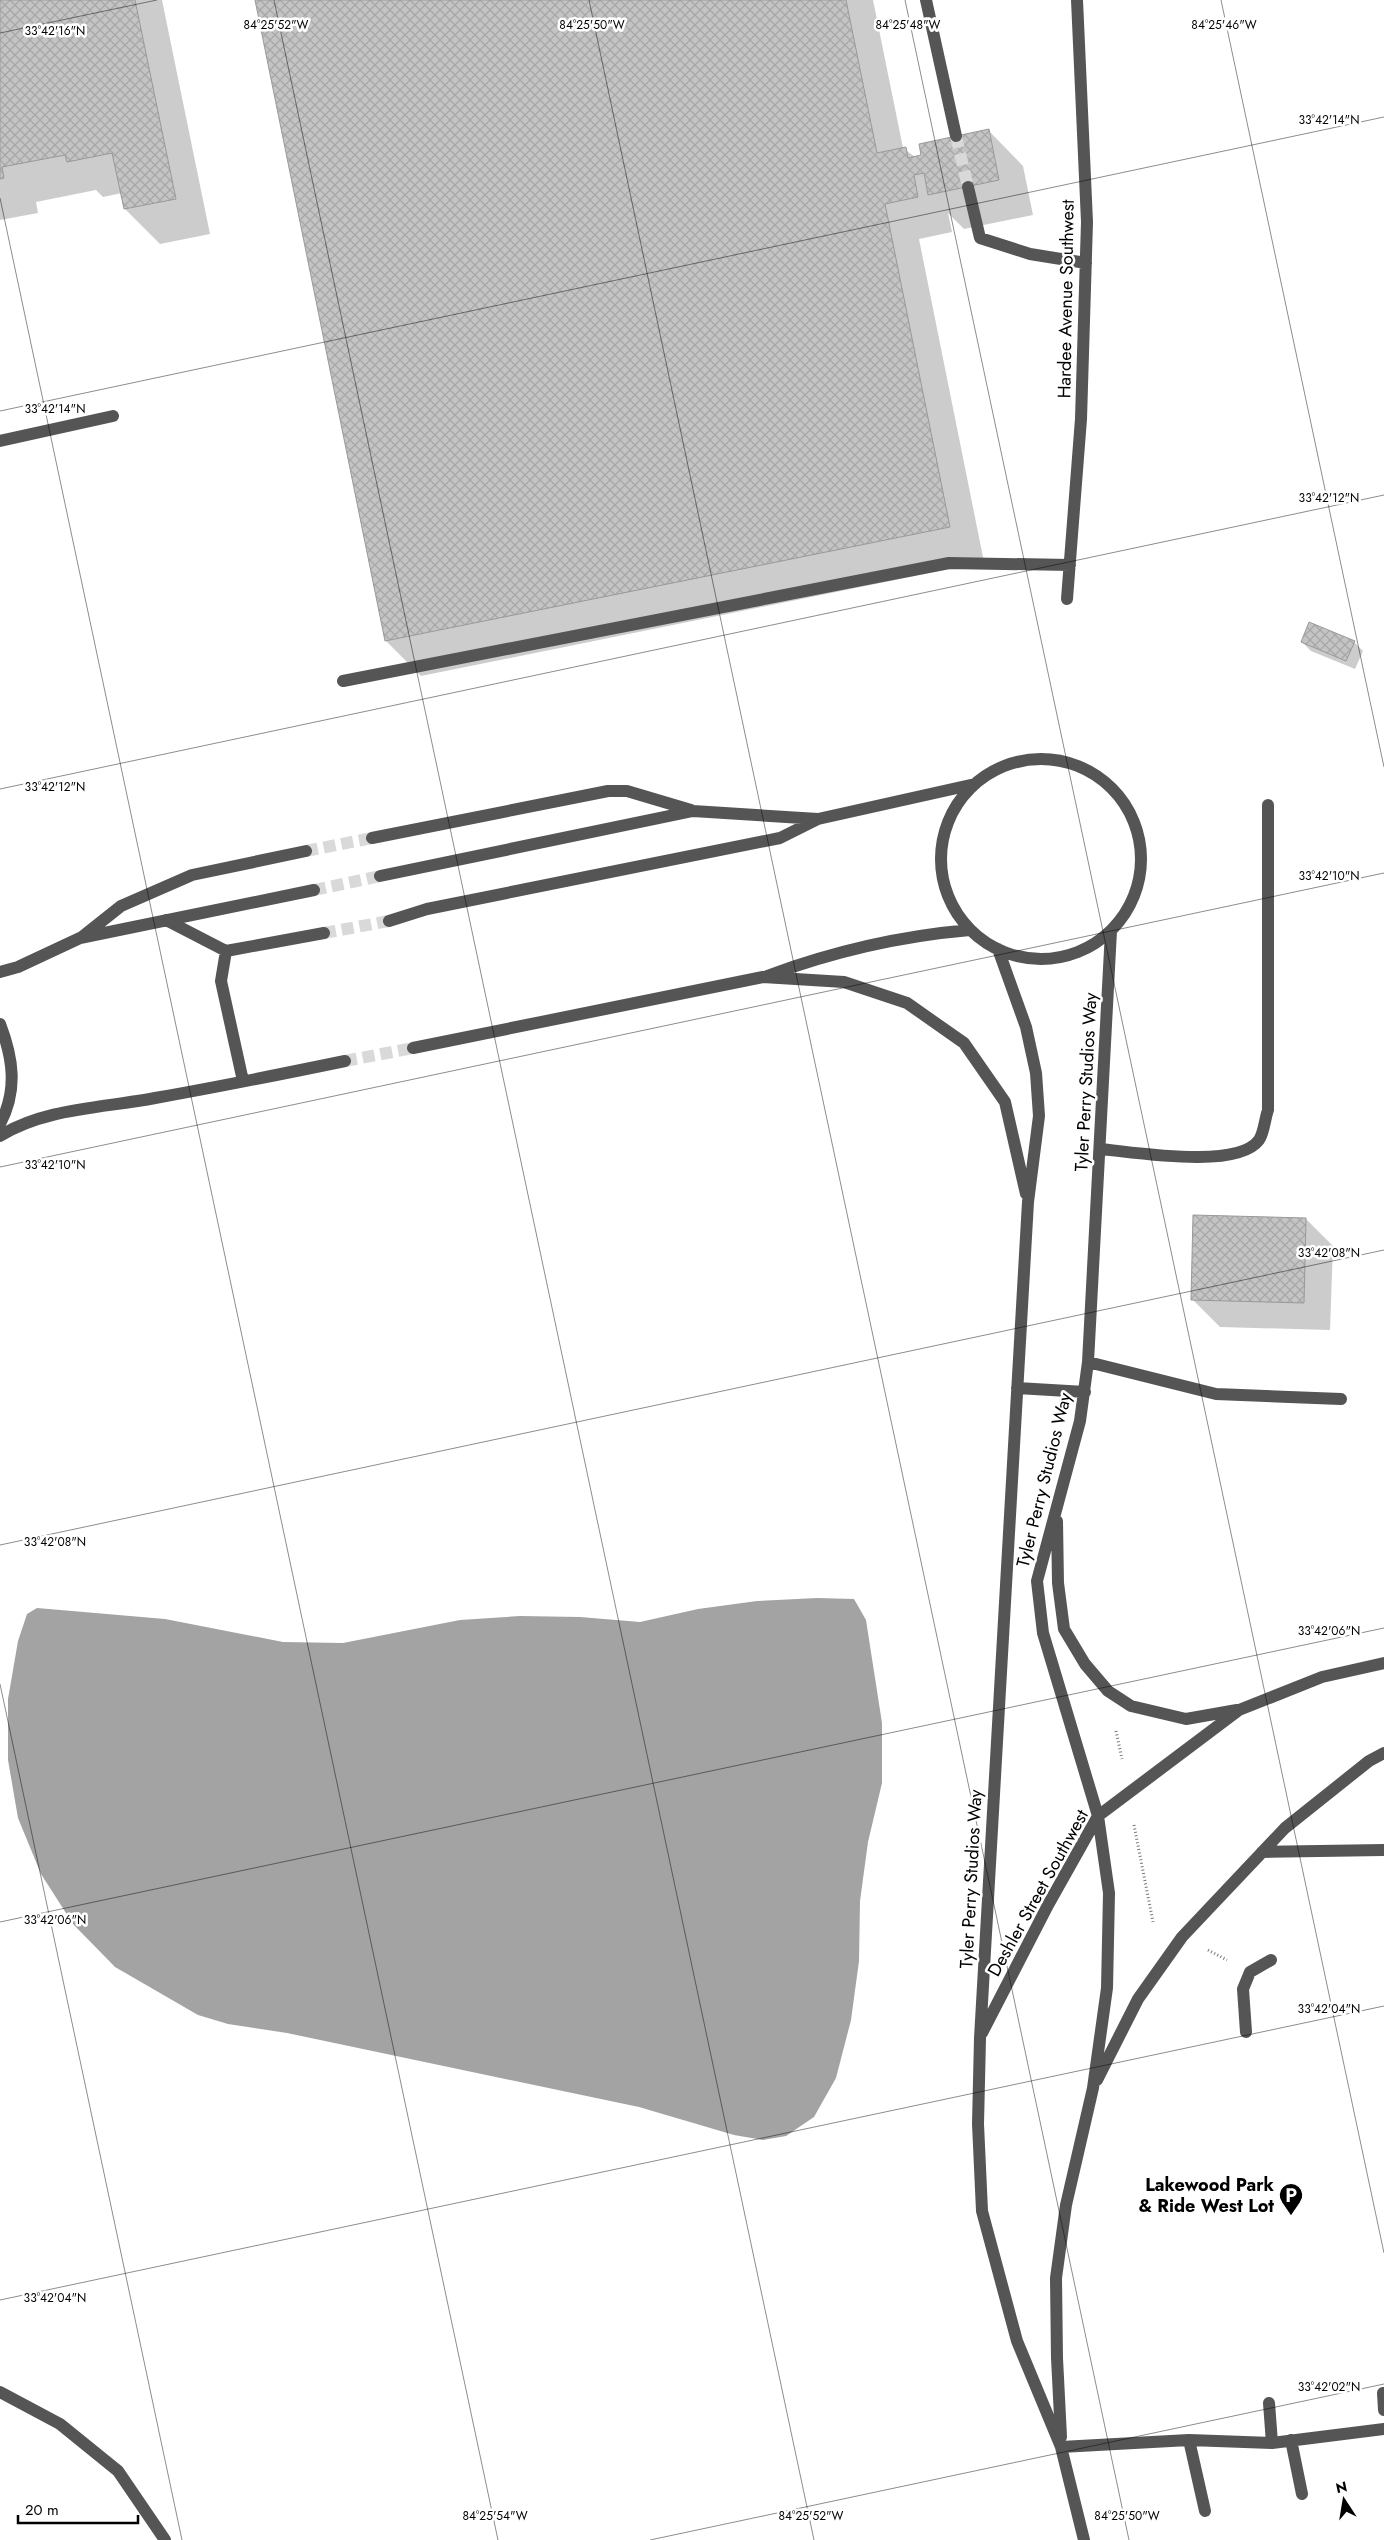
<svg xmlns="http://www.w3.org/2000/svg" width="1384" height="2540" font-family="Jost,sans-serif">
	<defs>
		<pattern id="building-cross-hatch" width="8" height="8" patternUnits="userSpaceOnUse" patternTransform="scale(1.25)"><rect width="8" height="8" fill="#c4c4c4"/><path d="M0 0l8 8M0 8l8-8" fill="none" stroke="#a7a7a7"/></pattern>
	</defs>
	<rect width="100%" height="100%" fill="#fff"/>
	<!-- water -->
	<path fill="#a3a3a3" d="M817 1598 854 1599 866 1620 882 1723V1783L868 1842 860 1901 859 1961 851 2020 836 2078 814 2117 786 2136 763 2140 734 2135 639 2107 287 2033 228 2024 198 2015 115 1967 73 1924 41 1874 18 1818 8 1760V1699L18 1641 27 1614 37 1608 165 1619 283 1642 343 1643 460 1620 520 1616 580 1617 640 1622 698 1609 757 1601Z"/>
	<!-- shadow -->
	<path fill="#0003" d="M0 0H162L210 234 160 244 125 209 122 193 103 197 96 190 36 202 38 213 0 220Z
		M256 0H873L903 148 915 157 989 131 1023 166 1033 215 964 229 948 213 952 232 919 239 984 562 421 676 386 641Z
		M1302 642H1354L1363 651 1355 669 1311 651Z
		M1306 1219 1333 1246 1330 1330 1220 1327 1193 1300Z"/>
	<!-- building -->
	<path fill="url(#building-cross-hatch)" stroke="#999" d="M0 0H135L176 199 124 209 112 153 67 162 65 155 2 167 4 178 0 179Z
		M255 0H846L877 153 906 147 908 158 921 155 919 144 989 129 999 180 928 195 924 173 914 175 918 197 885 204 950 527 385 641Z
		M1309 622 1355 641 1346 661 1301 642Z
		M1193 1215 1306 1218 1304 1303 1191 1300Z"/>
	<g fill="none" stroke-linecap="round" stroke-linejoin="round">
		<!-- minor-tunnel -->
		<path stroke="#d9d9d9" stroke-width="12" stroke-dasharray="12 6" stroke-linecap="butt" d="M956 136 968 187
			M306 851 372 838
			M314 890 380 876
			M324 933 389 921
			M345 1061 413 1048"/>
		<!-- path -->
		<path stroke="#777" stroke-width="3" stroke-dasharray="1 2.5" stroke-linecap="butt" d="M1116 1731 1122 1759
			M1134 1825 1153 1922
			M1208 1950 1227 1960"/>
		<!-- minor -->
		<path stroke="#555" stroke-width="12" d="M926 0 956 136
			M968 187 980 238 1030 254 1086 263
			M0 441 113 416
			M1067 599 1081 419 1087 222 1077 0
			M343 681 949 563 1070 565
			M941 859a100 100 0 1 1 200 0a100 100 0 1 1-200 0Z
			M372 838 608 791H627L691 810
			M380 876 693 811 818 819 975 784
			M166 920 226 951 324 933
			M389 921 427 909 780 838 818 819
			M82 937 121 906 192 875 306 851
			M998 949 1026 1027 1036 1073 1039 1116 1028 1202 980 2038 978 2124 982 2211 1017 2341 1061 2447 1084 2540
			M226 951 221 981 243 1081
			M0 972 18 967 80 938 314 890
			M767 976C834 951 900 936 970 930
			M0 1024C13 1058 18 1090 0 1124
			M413 1048 763 977 844 982 907 1003 964 1043 1005 1102 1026 1194
			M0 1136C45 1108 104 1108 155 1098 218 1087 282 1074 345 1061
			M1100 1149C1134 1152 1237 1170 1259 1140 1264 1133 1265 1118 1268 1110V805
			M1088 1362 1216 1394 1341 1399
			M1017 1388 1085 1392
			M1057 1521 1058 1583 1064 1629 1085 1664 1108 1691 1131 1706 1186 1719 1237 1710
			M1262 1852 1384 1850
			M1246 2032 1243 1989 1250 1972 1271 1960
			M982 2033 1048 1905 1098 1816 1239 1710 1322 1677 1384 1663
			M1097 2080 1138 1999 1182 1937 1285 1828 1369 1761 1384 1753
			M0 2392 60 2424 118 2471 165 2540
			M1383 2393 1384 2410
			M1269 2403 1272 2443
			M1061 2437 1057 2358 1056 2278 1066 2205 1093 2088 1107 1988 1109 1893 1098 1816 1043 1633 1037 1581 1080 1421 1088 1362 1111 931
			M1189 2440 1205 2511
			M1291 2440 1302 2494
			M1061 2447 1189 2440 1272 2443 1384 2429"/>
	</g>
	<!-- ticks -->
	<path fill="none" stroke="#000" stroke-width="1" stroke-opacity="0.45" d="M274 0 814 2540M589 0 1129 2540M905 0 1384 2253M1221 0 1384 767M0 33 157 0M0 198 498 2540M0 411 1384 117M0 789 1384 495M0 1167 1384 873M0 1545 1384 1250M0 1684 182 2540M0 1922 1384 1628M0 2300 1384 2006M650 2540 1384 2384"/>
	<!-- icons -->
	<defs>
		<g id="parking-pin" transform="scale(1.25)"><path d="M0 17L-7.5 6A9.5 9.5 0 1 1 7.5 6Z" fill="#000" stroke="#fff"/><path d="M-3.5-5.5H1a3.5 3.5 0 0 1 0 7H-1V5.5H-3.5ZM-1-3.4V-.6H.8a1.4 1.4 0 0 0 0-2.8Z" fill="#fff"/></g>
	</defs>
	<g fill-rule="evenodd">
		<use href="#parking-pin" x="1291" y="2195"/>
	</g>
	<g text-anchor="middle" stroke-width="5" stroke-linejoin="round" paint-order="stroke">
		<!-- street labels -->
		<g font-size="18" fill="#000" stroke="#fff">
			<text transform="translate(1066 299) rotate(-89)" y="6">Hardee Avenue Southwest</text>
			<text transform="translate(1086 1082) rotate(-87)" y="6">Tyler Perry Studios Way</text>
			<text transform="translate(1044 1480) rotate(-76)" y="6">Tyler Perry Studios Way</text>
			<text transform="translate(971 1879) rotate(-87)" y="6">Tyler Perry Studios Way</text>
			<text transform="translate(1038 1893) rotate(-61)" y="6">Deshler Street Southwest</text>
		</g>
		<!-- poi labels -->
		<g font-size="18" font-weight="bold" fill="#000" stroke="#fff" text-anchor="end">
			<text x="1274" y="2191">Lakewood Park<tspan x="1274" dy="21">&amp; Ride West Lot</tspan></text>
		</g>
	</g>
	<g font-size="12" text-anchor="middle" fill="#000" stroke="#fff" stroke-width="5" stroke-linejoin="round" paint-order="stroke">
		<text x="276" y="29">84°25'52"W</text>
		<text x="592" y="29">84°25'50"W</text>
		<text x="908" y="29">84°25'48"W</text>
		<text x="1224" y="29">84°25'46"W</text>
		<text x="55" y="35">33°42'16"N</text>
		<text x="1329" y="124">33°42'14"N</text>
		<text x="55" y="413">33°42'14"N</text>
		<text x="1329" y="502">33°42'12"N</text>
		<text x="55" y="791">33°42'12"N</text>
		<text x="1329" y="880">33°42'10"N</text>
		<text x="55" y="1169">33°42'10"N</text>
		<text x="1329" y="1257">33°42'08"N</text>
		<text x="55" y="1546">33°42'08"N</text>
		<text x="1329" y="1635">33°42'06"N</text>
		<text x="55" y="1924">33°42'06"N</text>
		<text x="1329" y="2013">33°42'04"N</text>
		<text x="55" y="2302">33°42'04"N</text>
		<text x="1329" y="2391">33°42'02"N</text>
		<text x="495" y="2520">84°25'54"W</text>
		<text x="811" y="2520">84°25'52"W</text>
		<text x="1127" y="2520">84°25'50"W</text>
	</g>
	<!-- north arrow -->
	<g transform="translate(1344 2500) rotate(348)" stroke="#ffffff" stroke-width="4" paint-order="stroke">
	<path d="M0-4L9 19L0 12L-9 19Z" fill="#000000"/>
	<text y="-8" font-size="14" font-weight="bold" text-anchor="middle" fill="#000000">N</text>
	</g>
	<!-- scale -->
	<path d="M18 2515v8h120v-8" fill="none" stroke="#000000" stroke-width="2.5"/>
	<text x="25" y="2515" font-size="15" fill="#000000" stroke="#ffffff" stroke-width="4" paint-order="stroke">20 m</text>
</svg>
